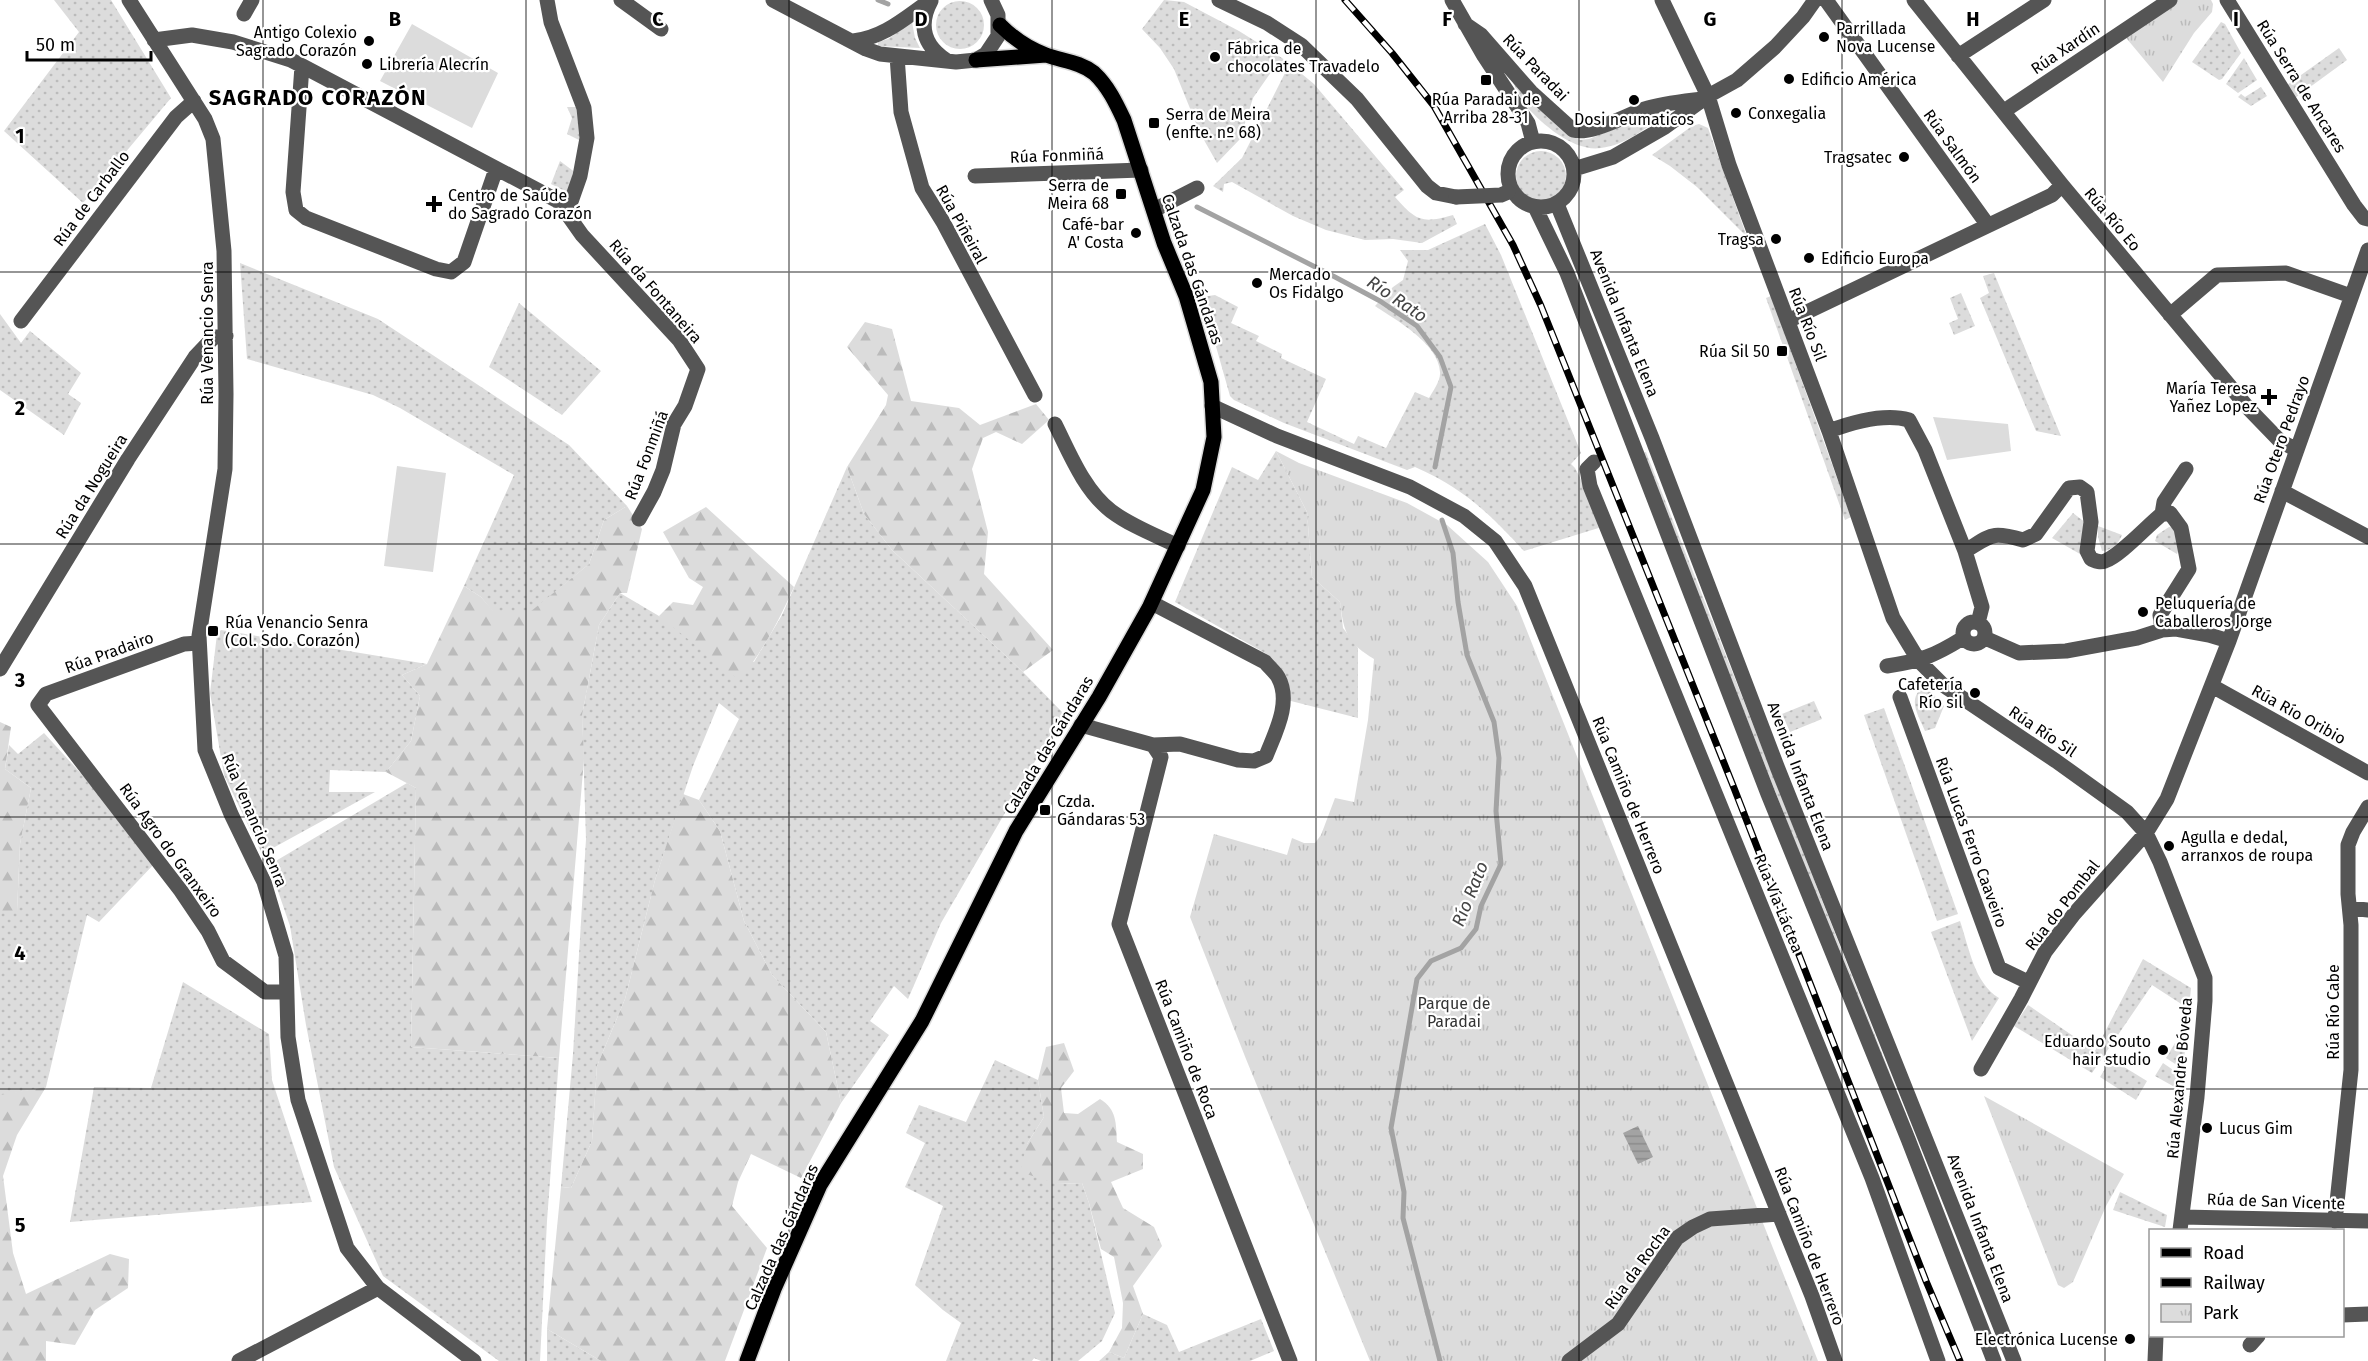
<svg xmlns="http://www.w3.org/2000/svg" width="2368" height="1361" font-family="'Fira Sans',sans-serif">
	<defs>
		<pattern id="grass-dots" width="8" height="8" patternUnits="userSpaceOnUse" patternTransform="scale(1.5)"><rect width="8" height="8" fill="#dcdcdc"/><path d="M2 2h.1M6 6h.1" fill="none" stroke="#bbb" stroke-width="1.8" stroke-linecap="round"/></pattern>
		<pattern id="forest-firs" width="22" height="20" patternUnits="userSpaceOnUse" patternTransform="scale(1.5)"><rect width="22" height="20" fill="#dcdcdc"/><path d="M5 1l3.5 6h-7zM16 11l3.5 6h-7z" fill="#bbb"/></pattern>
		<pattern id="park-tufts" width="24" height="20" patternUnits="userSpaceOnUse" patternTransform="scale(1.5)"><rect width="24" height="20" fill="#dcdcdc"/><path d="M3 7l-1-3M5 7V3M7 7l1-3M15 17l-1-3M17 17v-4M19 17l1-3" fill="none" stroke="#bbb"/></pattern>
		<pattern id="water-rules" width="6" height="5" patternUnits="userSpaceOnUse" patternTransform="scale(1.5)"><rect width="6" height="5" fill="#a3a3a3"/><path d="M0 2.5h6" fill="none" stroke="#8b8b8b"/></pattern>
	</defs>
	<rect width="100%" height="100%" fill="#fff"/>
	<!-- grass -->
	<path fill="url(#grass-dots)" d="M54 0H111L171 98 83 203 4 131 79 32Z
		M1164 0 1184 2 1239 31 1285 60 1314 84 1404 190 1395 197C1416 221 1422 224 1453 215L1457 224 1422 243 1393 239 1365 240 1326 230 1293 216 1232 182 1224 184 1223 192 1213 186 1242 158 1285 73 1276 65 1253 98 1240 139 1217 163 1200 133 1174 69 1160 48 1142 29Z
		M936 25a24 24 0 1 1 48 0a24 24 0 1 1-48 0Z
		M912 22 915 38 920 48 878 46V42L888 39Z
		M2221 22 2225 24 2241 53 2222 79 2219 80 2192 62Z
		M2339 48 2347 60 2295 98 2287 85Z
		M2244 58 2257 80 2238 93 2226 84Z
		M1515 82 1572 136 1580 140 1589 139 1661 111 1662 117C1643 130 1625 145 1601 148 1575 152 1544 126 1527 107 1521 100 1518 91 1513 83Z
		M2261 87 2267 96 2251 106 2238 97 2241 94 2245 97Z
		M567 107H578L587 144 567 134 572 118Z
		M1699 124 1708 128 1747 237 1697 187 1670 166 1652 155 1692 126Z
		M1516 176a25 25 0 1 1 50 0a25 25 0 1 1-50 0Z
		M560 161 580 176 573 195 551 184Z
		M1485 224 1501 255 1581 453 1571 464 1575 468 1605 526 1524 551C1489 513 1463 488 1415 467L1407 470 1284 423 1234 400 1230 396 1202 297 1215 295 1238 307 1231 323 1259 336 1256 341 1282 354 1281 358 1326 379 1307 422 1354 444 1358 436 1386 448 1415 392 1429 398C1433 391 1441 380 1440 372 1439 344 1396 320 1375 306L1393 287 1403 280 1408 261 1400 250H1428Z
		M240 263 378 319 569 445 627 506 604 520 589 564 530 613H494L481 597 464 586 514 475 400 408 373 395 247 359Z
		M1994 273 2061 436 2036 431 1980 298 1989 293 1983 276Z
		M1961 293 1975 326 1954 335 1949 323 1958 319 1950 298Z
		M1771 296 1851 517 1845 520 1766 298Z
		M519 303 601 371 562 415 489 367Z
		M0 314 21 343 30 331 81 373 68 394 81 403 64 435 0 390Z
		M1276 451 1307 512 1312 577 1340 602 1343 628 1358 648V718L1287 700 1281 672 1265 653 1175 602 1232 467 1258 480Z
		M1646 452 1913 1132 1909 1134 1643 453Z
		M847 467 864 514 892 550 1023 672 1063 713 941 923 908 999 894 986 870 1021 889 1035 841 1103 826 1032 772 975 744 921 720 831 699 800C713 773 725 746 739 719L719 703 693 766 655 880 625 999 597 1066 592 1141 571 1188 561 1187 573 1054 586 839 582 716 599 625 620 593 659 616 754 662 782 615Z
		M2073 513 2086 523 2080 554 2052 538Z
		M2098 526 2122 535C2118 544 2113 550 2102 551L2098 537Z
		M2169 527 2175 528 2180 547 2177 554 2155 541 2157 535Z
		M221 630 427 664 402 675 420 696 411 741 386 772 330 770 329 792H375L262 854 224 775 210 693 217 634Z
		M1920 690 1931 692 1944 706 1935 728 1925 731C1920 719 1908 701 1920 690Z
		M1814 701 1822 719 1790 732 1782 714Z
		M1884 708 1958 914 1937 921 1864 715Z
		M44 733 85 778 155 863 99 922 87 915 46 1087 0 1096V912L17 911 20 844 31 788 5 769 9 745 18 754Z
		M407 783 416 788 411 1047 559 1058 547 1221 540 1361H499L383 1276 334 1167 306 1025 290 926 269 865Z
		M1960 921C1969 947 1974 983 1999 998L1972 1041 1931 932Z
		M2143 959 2191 988 2189 1009 2152 985 2092 1073 2014 1026 2028 1005 2095 1051Z
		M183 982 269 1034 272 1080 312 1202 70 1222 94 1087 151 1088Z
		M2175 1043 2185 1050 2183 1069 2166 1058Z
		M2111 1059 2147 1081 2136 1100 2100 1077Z
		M995 1060 1038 1080 1044 1117 1027 1144 1058 1184 1082 1183 1089 1203 1115 1313 1102 1341 1078 1361H1041L1034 1358 1032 1361H946L961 1323 943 1310 915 1285 943 1206 905 1187 925 1143 906 1133 919 1105 966 1122Z
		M2163 1063 2182 1076 2180 1090 2155 1076Z
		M2120 1192 2167 1215 2165 1227 2113 1210Z
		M1143 1314 1167 1325 1179 1352 1261 1319 1274 1351 1250 1361H1099L1109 1352 1124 1358Z
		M547 1329 601 1361H547Z"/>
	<!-- forest -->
	<path fill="url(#forest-firs)" d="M865 322 892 329 911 401 959 408 980 425 1036 404 1049 420 1022 444 996 432 983 438 972 469 988 532 984 574 1053 650 1023 672 892 550 864 514 847 467 886 405 888 395 847 347Z
		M627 506 642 529 627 593H620L599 625 582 716 584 759 559 1058 411 1047 416 788 386 772 411 741 420 696 402 675 427 664 464 586 481 597 495 613 530 612 589 564 604 520Z
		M706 507 794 587C779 620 763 652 739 680L659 616 673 602 693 605 703 587 689 578 663 532Z
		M0 722 11 727 5 769 31 788 20 844 17 912H0Z
		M683 794 699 800 720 831 744 921 772 975 826 1032 841 1103 801 1178 751 1154 738 1182 732 1206 767 1248 725 1361H601L547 1329 561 1187 571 1188 592 1141 597 1066 625 999 655 880Z
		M1064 1043 1074 1071 1061 1088 1064 1113 1078 1114 1100 1099C1117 1109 1116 1124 1117 1142L1143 1154V1169L1111 1182 1123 1208 1154 1227 1162 1246 1133 1286 1143 1314 1124 1358 1109 1352 1122 1328 1123 1303 1114 1257 1101 1249 1089 1203 1082 1183 1058 1184 1020 1172 1027 1144 1044 1117 1038 1080 1046 1047Z
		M46 1087 17 1135 3 1176 13 1253 26 1294 110 1254 129 1259 128 1288 95 1310 75 1345 46 1341V1361H0V1095Z"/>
	<!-- park -->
	<path fill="url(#park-tufts)" d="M2173 0H2211L2213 4 2212 12 2194 33 2163 82 2122 33Z
		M1276 451 1299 463 1407 503 1447 525 1488 562 1517 606 1818 1361H1370L1246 1059 1190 917 1214 834 1287 855 1292 838 1304 843H1315L1321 835 1335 798 1354 802 1368 720 1374 659C1347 642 1344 634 1340 602L1312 577 1307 512Z
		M1984 1096 2124 1174 2106 1206 2073 1282 2064 1288 2058 1285Z"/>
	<!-- pitch -->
	<path fill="#dcdcdc" d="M412 24 498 73 472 128 380 81Z
		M1933 417 2008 424 2011 451 1947 460Z
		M397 466 446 473 433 572 384 566Z"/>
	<!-- water -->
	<path fill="url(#water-rules)" d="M1638 1126 1653 1157 1638 1164 1623 1133Z"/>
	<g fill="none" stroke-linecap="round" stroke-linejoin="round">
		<!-- stream -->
		<path stroke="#a3a3a3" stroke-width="5" d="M878 0 888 4
			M1197 207 1335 277 1380 301 1417 326 1440 357 1451 387 1435 467
			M1440 1361 1403 1218 1404 1192 1391 1128 1417 979 1431 961 1461 948 1476 929 1481 906 1501 864 1496 811 1499 758 1494 722 1467 655 1458 602 1453 553 1442 520"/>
		<!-- major casing -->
		<g stroke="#dbdbdb" stroke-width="18">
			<path id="major" d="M976 60 1046 55
				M747 1361 774 1289 820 1185 922 1021 1016 831 1099 697 1149 608 1203 490 1214 437 1211 382 1186 296 1164 243 1124 120C1116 103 1108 86 1094 73 1080 62 1063 61 1046 55 1029 49 1013 38 1000 25"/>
		</g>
		<!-- minor -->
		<path stroke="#555" stroke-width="15" d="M129 0 205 119 213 139 224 251 226 394 225 469 199 636 205 750 231 814 264 882 286 956 288 1037 298 1100 347 1248 378 1288 474 1361
			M547 0 551 22 584 108 587 138 580 176 567 213
			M621 0 661 29
			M773 0 866 49 880 54 956 62 976 60 986 54 998 36V15L991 0
			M1219 0 1267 23 1301 45 1357 99 1427 186 1436 193 1456 197
			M1452 0 1484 56 1528 123 1533 142
			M1662 0 1708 96 1729 165 1829 431 1893 618 1919 661 1943 685 2056 761 2127 812 2146 833 2160 862 2205 978V1001L2197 1097 2180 1230
			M1826 0 1987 224
			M1914 0 2062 185 2249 409 2280 441 2297 450
			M2227 0 2354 205 2364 218 2368 219
			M931 1C918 25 923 45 946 60
			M244 14 252 0
			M1465 24 1481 35 1531 92 1573 130C1593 135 1627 114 1648 108 1666 103 1684 101 1703 99
			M154 40 192 35 233 42 291 60 558 201 582 235 679 340 698 369 685 406 674 424 663 470 654 492 639 519
			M853 41C884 38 906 17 931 0
			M897 56 901 112 922 188 943 222 1035 395
			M1958 56 2044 0
			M302 66 293 192 296 210 306 218 436 269 451 272 464 262 496 169
			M2010 107 2170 0
			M1508 174a33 33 0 1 1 66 0a33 33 0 1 1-66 0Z
			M1574 169 1613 157 1665 127 1708 96 1737 80 1775 47 1803 17 1815 0
			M975 176 1141 170
			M1557 204 1652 438 1778 769 2014 1361
			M1535 207 1567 273 1768 794 1908 1139 1994 1361
			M1154 210 1197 188
			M2170 315 2217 275 2286 273 2351 296
			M21 321 176 117 194 101
			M1788 321 2052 195 2062 185
			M1212 406 1277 436 1410 487 1464 516 1495 541 1525 586 1812 1296 1835 1361
			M1055 424C1070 454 1084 490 1111 511 1131 526 1155 535 1178 546
			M1829 431C1853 422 1885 413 1909 420L1925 450 1965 551 1982 607 1978 623
			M1594 462 1587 469 1590 486 1872 1178 1938 1361
			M2282 491 2368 537
			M2162 514 2164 502 2186 469
			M1965 551C1992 535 1991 531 2023 540L2036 534 2069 488 2080 487 2087 492 2091 522 2087 551 2091 559C2096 561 2100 563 2105 561 2120 556 2148 525 2162 514L2170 513 2181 528 2189 569 2160 615 2162 630
			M1963 633a11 11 0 1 1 22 0a11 11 0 1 1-22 0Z
			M1985 638 2019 653 2066 651 2137 638 2162 630 2176 629 2209 635 2229 641
			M199 643 184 644 46 694 38 705 181 891 208 931 223 961 265 992H287
			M1887 666C1921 661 1934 656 1963 638
			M0 669 128 459 195 357 214 337 226 336
			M2212 686 2368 773
			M1900 697 1999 968 2028 982
			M1081 725 1153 745 1180 744 1238 760 1254 761 1266 756C1275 733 1292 702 1278 677 1275 672 1269 667 1265 662L1152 603
			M1153 745 1161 757 1119 924 1290 1361
			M2350 908 2368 910
			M1981 1069 2021 999 2045 952 2074 914 2146 833 2167 799 2229 641 2368 250
			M2182 1217 2368 1221
			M2335 1221 2351 1070V925L2348 894V845L2353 832 2368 807
			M2342 1315 2368 1314
			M2250 1345 2258 1336
			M239 1361 378 1288
			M1569 1361 1618 1324 1677 1238 1693 1227 1710 1219 1779 1214
			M2155 1361 2156 1336"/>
		<!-- major -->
		<use href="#major" stroke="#000" stroke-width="15"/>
		<!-- rail casing -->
		<g stroke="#000" stroke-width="7">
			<path id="rail" d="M1345 0 1392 53 1434 106 1513 245 1541 306 1734 788 1926 1281 1960 1361"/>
		</g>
		<!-- rail -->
		<use href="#rail" stroke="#fff" stroke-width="4.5" stroke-dasharray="14" stroke-linecap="butt"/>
		<!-- minor-bridge -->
		<path stroke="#555" stroke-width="15" d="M1456 197 1501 195 1508 192"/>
	</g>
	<!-- grid -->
	<path fill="none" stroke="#000" stroke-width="1.5" stroke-opacity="0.55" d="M263 0V1361M526 0V1361M789 0V1361M1052 0V1361M1316 0V1361M1579 0V1361M1842 0V1361M2105 0V1361M0 272H2368M0 544H2368M0 817H2368M0 1089H2368"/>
	<!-- markers -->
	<g fill="#000" stroke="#fff" stroke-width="2">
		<circle cx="1824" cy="37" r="6"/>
		<circle cx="369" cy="41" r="6"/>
		<circle cx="1215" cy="57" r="6"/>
		<circle cx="367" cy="64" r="6"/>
		<circle cx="1789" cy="79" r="6"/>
		<rect x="1480" y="74" width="12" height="12" rx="3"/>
		<circle cx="1634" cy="100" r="6"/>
		<circle cx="1736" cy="113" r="6"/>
		<rect x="1148" y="117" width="12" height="12" rx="3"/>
		<circle cx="1904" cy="157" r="6"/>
		<rect x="1115" y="188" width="12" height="12" rx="3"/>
		<path d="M431 195h6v6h6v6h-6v6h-6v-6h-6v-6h6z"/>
		<circle cx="1136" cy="233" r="6"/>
		<circle cx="1776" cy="239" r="6"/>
		<circle cx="1809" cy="258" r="6"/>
		<circle cx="1257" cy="283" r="6"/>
		<rect x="1776" y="345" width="12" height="12" rx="3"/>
		<path d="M2266 388h6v6h6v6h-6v6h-6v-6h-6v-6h6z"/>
		<circle cx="2143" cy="612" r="6"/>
		<rect x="207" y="625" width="12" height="12" rx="3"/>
		<circle cx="1975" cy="693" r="6"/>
		<rect x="1039" y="804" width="12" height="12" rx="3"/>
		<circle cx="2169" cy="846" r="6"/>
		<circle cx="2163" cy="1050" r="6"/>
		<circle cx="2207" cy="1128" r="6"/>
		<circle cx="2130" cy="1339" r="6"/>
	</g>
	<g text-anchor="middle" stroke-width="4.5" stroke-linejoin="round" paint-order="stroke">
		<!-- poi labels -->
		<g font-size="16" fill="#000" stroke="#fff" text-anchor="start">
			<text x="1836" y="34">Parrillada<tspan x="1836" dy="18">Nova Lucense</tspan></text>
			<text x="357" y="38" text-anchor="end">Antigo Colexio<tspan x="357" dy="18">Sagrado Corazón</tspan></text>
			<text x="1227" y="54">Fábrica de<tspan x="1227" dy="18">chocolates Travadelo</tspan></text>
			<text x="379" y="70">Librería Alecrín</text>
			<text x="1801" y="85">Edificio América</text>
			<text x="1486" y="105" text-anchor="middle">Rúa Paradai de<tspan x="1486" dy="18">Arriba 28-31</tspan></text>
			<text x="1748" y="119">Conxegalia</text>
			<text x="1166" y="120">Serra de Meira<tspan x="1166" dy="18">(enfte. nº 68)</tspan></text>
			<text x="1634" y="125" text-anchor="middle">Dosi neumaticos</text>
			<text x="1892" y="163" text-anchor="end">Tragsatec</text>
			<text x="1109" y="191" text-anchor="end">Serra de<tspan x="1109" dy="18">Meira 68</tspan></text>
			<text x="448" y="201">Centro de Saúde<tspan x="448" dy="18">do Sagrado Corazón</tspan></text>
			<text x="1124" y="230" text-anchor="end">Café-bar<tspan x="1124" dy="18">A' Costa</tspan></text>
			<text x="1764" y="245" text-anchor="end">Tragsa</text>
			<text x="1821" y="264">Edificio Europa</text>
			<text x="1269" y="280">Mercado<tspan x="1269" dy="18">Os Fidalgo</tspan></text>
			<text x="1770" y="357" text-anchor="end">Rúa Sil 50</text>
			<text x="2257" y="394" text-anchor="end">María Teresa<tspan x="2257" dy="18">Yañez Lopez</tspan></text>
			<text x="2155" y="609">Peluquería de<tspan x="2155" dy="18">Caballeros Jorge</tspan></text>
			<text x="225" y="628">Rúa Venancio Senra<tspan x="225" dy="18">(Col. Sdo. Corazón)</tspan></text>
			<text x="1963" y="690" text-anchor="end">Cafetería<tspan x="1963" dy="18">Río sil</tspan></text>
			<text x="1057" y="807">Czda.<tspan x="1057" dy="18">Gándaras 53</tspan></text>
			<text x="2181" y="843">Agulla e dedal,<tspan x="2181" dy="18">arranxos de roupa</tspan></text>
			<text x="2151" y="1047" text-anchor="end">Eduardo Souto<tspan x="2151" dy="18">hair studio</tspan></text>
			<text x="2219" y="1134">Lucus Gim</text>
			<text x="2118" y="1345" text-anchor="end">Electrónica Lucense</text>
		</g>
		<!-- street labels -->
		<g font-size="16" fill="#000" stroke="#fff">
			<text transform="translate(2065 48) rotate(-34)" y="6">Rúa Xardín</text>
			<text transform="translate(1536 67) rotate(46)" y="6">Rúa Paradai</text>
			<text transform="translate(2302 86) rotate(58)" y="6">Rúa Serra de Ancares</text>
			<text transform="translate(1953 146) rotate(54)" y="6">Rúa Salmón</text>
			<text transform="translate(1057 155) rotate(-2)" y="6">Rúa Fonmiñá</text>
			<text transform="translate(91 198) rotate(-53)" y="6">Rúa de Carballo</text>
			<text transform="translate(2113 219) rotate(50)" y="6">Rúa Río Eo</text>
			<text transform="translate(962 224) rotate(61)" y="6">Rúa Piñeiral</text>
			<text transform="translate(1193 269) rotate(71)" y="6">Calzada das Gándaras</text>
			<text transform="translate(656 291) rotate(49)" y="6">Rúa da Fontaneira</text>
			<text transform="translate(1625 323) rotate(68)" y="6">Avenida Infanta Elena</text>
			<text transform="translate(1808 324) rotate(69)" y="6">Rúa Río Sil</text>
			<text transform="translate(207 333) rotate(-90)" y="6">Rúa Venancio Senra</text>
			<text transform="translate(2281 439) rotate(-70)" y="6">Rúa Otero Pedrayo</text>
			<text transform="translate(646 455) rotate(-69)" y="6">Rúa Fonmiñá</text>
			<text transform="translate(91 486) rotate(-58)" y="6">Rúa da Nogueira</text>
			<text transform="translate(109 652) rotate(-20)" y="6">Rúa Pradairo</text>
			<text transform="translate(2299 714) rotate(29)" y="6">Rúa Río Oribio</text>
			<text transform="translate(2043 731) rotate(34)" y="6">Rúa Río Sil</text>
			<text transform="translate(1048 745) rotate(-59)" y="6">Calzada das Gándaras</text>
			<text transform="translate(1801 776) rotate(69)" y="6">Avenida Infanta Elena</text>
			<text transform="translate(1629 795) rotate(68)" y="6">Rúa Camiño de Herrero</text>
			<text transform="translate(255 820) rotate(67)" y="6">Rúa Venancio Senra</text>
			<text transform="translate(1972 842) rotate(70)" y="6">Rúa Lucas Ferro Caaveiro</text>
			<text transform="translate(171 850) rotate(54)" y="6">Rúa Agro do Granxeiro</text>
			<text transform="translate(1779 903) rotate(68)" y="6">Rúa Vía Láctea</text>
			<text transform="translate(2062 905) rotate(-52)" y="6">Rúa do Pombal</text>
			<text transform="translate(2333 1012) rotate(-90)" y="6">Rúa Río Cabe</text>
			<text transform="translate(1187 1049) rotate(69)" y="6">Rúa Camiño de Roca</text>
			<text transform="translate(2179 1078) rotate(-85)" y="6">Rúa Alexandre Bóveda</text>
			<text transform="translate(2276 1201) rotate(2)" y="6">Rúa de San Vicente</text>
			<text transform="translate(1981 1228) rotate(69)" y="6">Avenida Infanta Elena</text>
			<text transform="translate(781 1237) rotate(-66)" y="6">Calzada das Gándaras</text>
			<text transform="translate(1810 1246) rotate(69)" y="6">Rúa Camiño de Herrero</text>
			<text transform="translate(1637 1267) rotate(-54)" y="6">Rúa da Rocha</text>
		</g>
		<!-- park labels -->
		<g font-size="16" fill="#333" stroke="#fff">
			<text x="1454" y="1009">Parque de<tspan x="1454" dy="18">Paradai</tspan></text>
		</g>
		<!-- water labels -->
		<g font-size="18" font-style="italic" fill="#444" stroke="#fff">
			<text transform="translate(1397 299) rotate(34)" y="6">Río Rato</text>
			<text transform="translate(1470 894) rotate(-68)" y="6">Río Rato</text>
		</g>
		<!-- district labels -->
		<g font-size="22" font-weight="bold" letter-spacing="1.5" fill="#000" stroke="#fff">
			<text x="318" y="105">SAGRADO CORAZÓN</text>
		</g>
	</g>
	<g font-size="20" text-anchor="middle" font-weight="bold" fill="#000" stroke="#fff" stroke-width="4.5" stroke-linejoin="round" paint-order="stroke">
		<text x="395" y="26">B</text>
		<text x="658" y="26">C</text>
		<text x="921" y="26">D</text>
		<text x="1184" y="26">E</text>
		<text x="1447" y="26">F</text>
		<text x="1710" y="26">G</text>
		<text x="1973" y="26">H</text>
		<text x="2236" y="26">I</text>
		<text x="20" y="143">1</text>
		<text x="20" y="415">2</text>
		<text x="20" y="687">3</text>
		<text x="20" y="960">4</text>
		<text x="20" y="1232">5</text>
	</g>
	<!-- legend -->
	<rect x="2149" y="1229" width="195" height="108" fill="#ffffff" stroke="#999999" stroke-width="1.5"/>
	<rect x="2161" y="1248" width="30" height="9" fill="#000000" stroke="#999999" stroke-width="1.5"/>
	<text x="2203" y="1259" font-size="18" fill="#000000">Road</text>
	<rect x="2161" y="1278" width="30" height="9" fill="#000000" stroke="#999999" stroke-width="1.5"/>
	<text x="2203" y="1289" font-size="18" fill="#000000">Railway</text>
	<rect x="2161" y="1304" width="30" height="18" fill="url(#park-tufts)" stroke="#999999" stroke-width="1.5"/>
	<text x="2203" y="1319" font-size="18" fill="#000000">Park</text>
	<!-- scale -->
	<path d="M27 51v9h124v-9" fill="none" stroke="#000000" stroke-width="3"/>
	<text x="36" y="51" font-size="18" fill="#000000" stroke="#ffffff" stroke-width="4.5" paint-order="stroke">50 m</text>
</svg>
